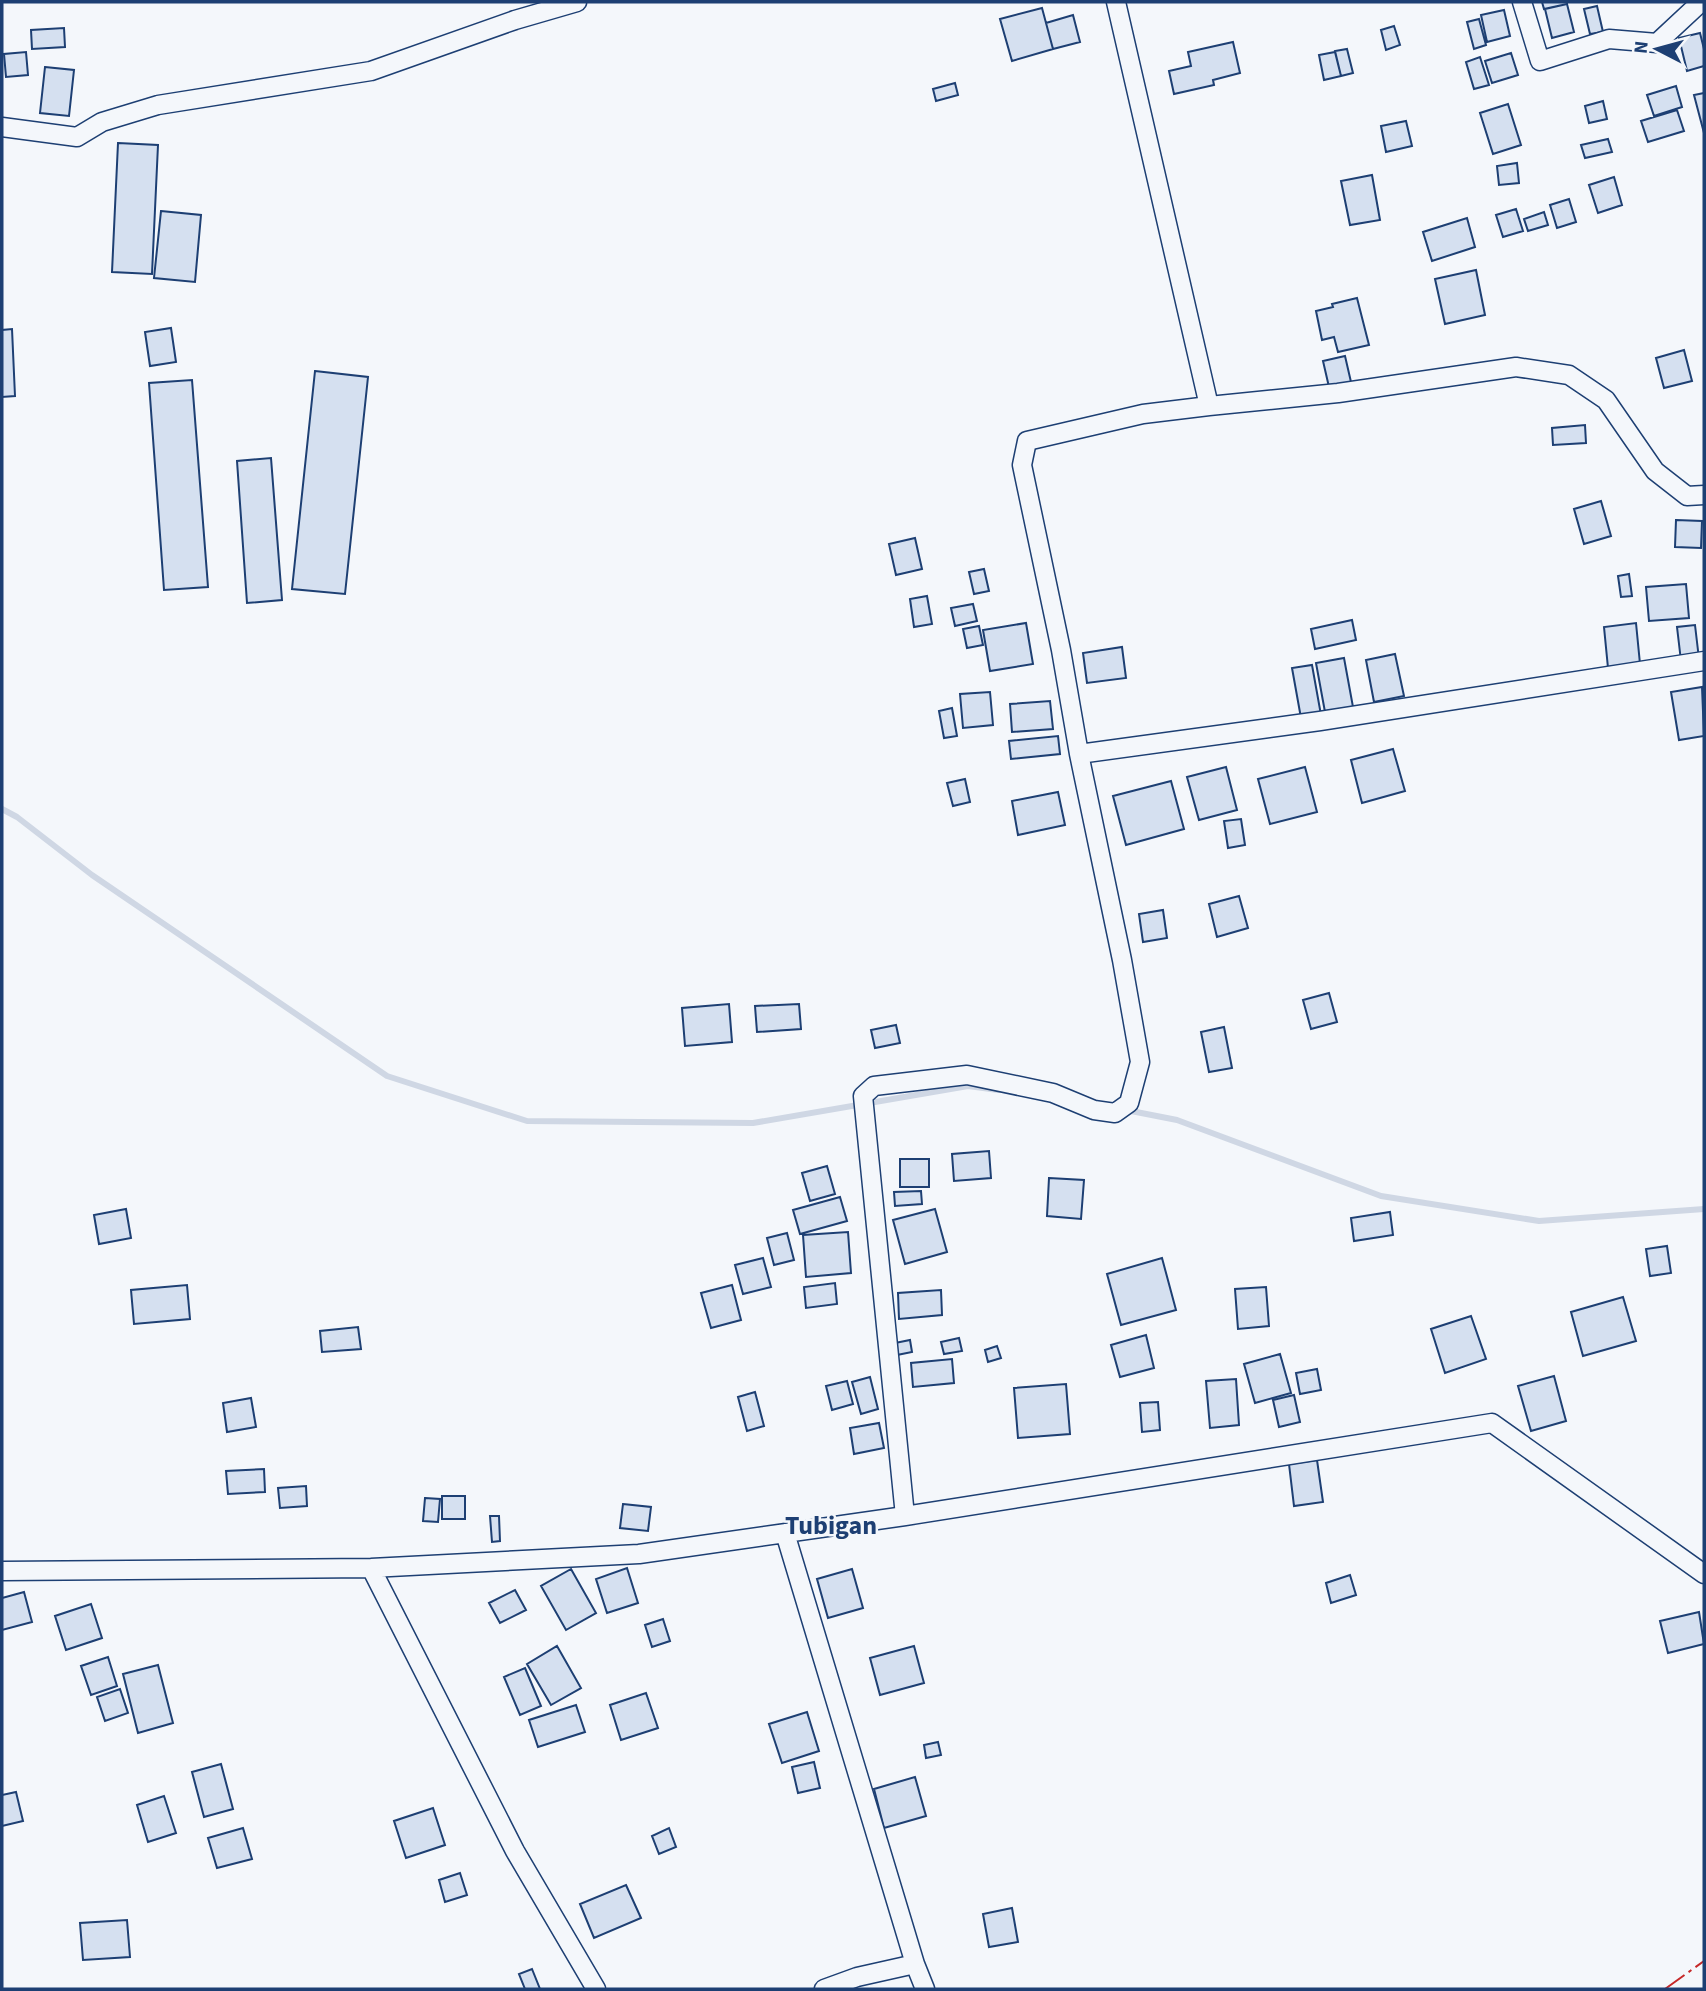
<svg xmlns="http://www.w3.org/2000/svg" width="1706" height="1991" font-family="'Source Sans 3',sans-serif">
	<rect width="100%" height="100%" fill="#f4f7fb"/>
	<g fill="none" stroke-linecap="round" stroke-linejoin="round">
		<!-- stream -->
		<path stroke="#cfd7e4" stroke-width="6" d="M2 809 17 817 92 875 387 1076 527 1121 753 1123 968 1086 998 1090
			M1126 1110 1177 1120 1381 1196 1539 1221 1704 1209"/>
	</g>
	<!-- building -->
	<path fill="#d5e0f0" stroke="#1d3f73" stroke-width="2" d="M1542 2H1567V4L1544 9Z
		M1567 4 1574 32 1552 38 1545 9Z
		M1597 6 1603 32 1590 34 1584 9Z
		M1042 8 1053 49 1012 61 1000 19Z
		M1504 10 1510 36 1487 42 1481 15Z
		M1073 15 1080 42 1053 49 1046 23Z
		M1479 19 1486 45 1474 49 1467 22Z
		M1394 26 1400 45 1386 50 1381 30Z
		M64 28 65 47 32 49 31 30Z
		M1700 33 1704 49V66L1687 71 1679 38Z
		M1233 42 1240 73 1213 80 1214 85 1174 94 1169 71 1191 66 1188 52Z
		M1347 49 1353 73 1341 76 1335 51Z
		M26 52 28 75 6 77 4 54Z
		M1335 52 1341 76 1324 80 1319 55Z
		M1511 53 1518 75 1492 83 1485 61Z
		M1480 57 1489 85 1474 89 1466 62Z
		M45 67 74 70 69 116 40 113Z
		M955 83 958 95 936 101 933 89Z
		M1676 86 1682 107 1654 116 1647 95Z
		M1704 93V133L1694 95Z
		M1603 101 1607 119 1589 123 1585 106Z
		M1508 104 1521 145 1493 154 1480 113Z
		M1677 110 1684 131 1648 142 1641 121Z
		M1406 121 1412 146 1386 152 1381 126Z
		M1608 139 1612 152 1585 158 1581 145Z
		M118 143 158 145 152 274 112 272Z
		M1517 163 1519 183 1499 185 1497 166Z
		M1372 175 1380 220 1350 225 1341 181Z
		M1614 177 1622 205 1598 213 1589 185Z
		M1569 199 1576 222 1557 228 1550 205Z
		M1516 209 1523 231 1503 237 1496 215Z
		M161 211 201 215 195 282 154 278Z
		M1544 212 1548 225 1528 231 1524 219Z
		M1467 218 1475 247 1432 261 1423 232Z
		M1476 270 1485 315 1445 324 1435 279Z
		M1357 298 1369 345 1338 352 1334 337 1322 340 1316 311 1333 307 1332 304Z
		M171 328 176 362 150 366 145 332Z
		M12 329 15 396 2 397V330Z
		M1684 350 1692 381 1664 388 1656 358Z
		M1345 356 1351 382 1329 387 1323 361Z
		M315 371 368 377 345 594 292 589Z
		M192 380 208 587 164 590 149 383Z
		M1585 425 1586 443 1553 445 1552 428Z
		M271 458 282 600 247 603 237 461Z
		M1601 501 1611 536 1584 544 1574 509Z
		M1676 520 1702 521 1701 548 1675 547Z
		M915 538 922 569 896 575 889 544Z
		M984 569 989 591 974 594 969 572Z
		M1629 574 1632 596 1621 597 1618 576Z
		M1686 584 1689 618 1649 621 1646 587Z
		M927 596 932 624 914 627 910 599Z
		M973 604 977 621 955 626 951 608Z
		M1352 620 1356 640 1315 649 1311 629Z
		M1026 623 1033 664 990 671 983 630Z
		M1636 623 1640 664 1608 668 1604 627Z
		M1695 625 1699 659 1681 661 1677 627Z
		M979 626 983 645 967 648 963 629Z
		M1122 647 1126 678 1087 683 1083 653Z
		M1395 654 1404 696 1374 702 1366 660Z
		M1344 658 1353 707 1325 712 1316 663Z
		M1312 665 1321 715 1301 718 1292 668Z
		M1702 687 1704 736 1679 740 1671 692Z
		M990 692 993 725 963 728 960 694Z
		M1050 701 1053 729 1012 732 1010 704Z
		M952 708 957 736 944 738 939 711Z
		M1058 736 1060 754 1011 759 1009 741Z
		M1393 749 1405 791 1362 803 1351 760Z
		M1226 767 1237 810 1199 820 1187 777Z
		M1305 767 1317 812 1270 824 1258 779Z
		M965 779 970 802 953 806 947 783Z
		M1171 781 1184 829 1126 845 1113 796Z
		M1058 792 1065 825 1018 835 1012 801Z
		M1241 819 1245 845 1228 848 1224 821Z
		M1239 896 1248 928 1217 937 1209 904Z
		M1163 910 1167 938 1143 942 1139 914Z
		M1329 993 1337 1022 1311 1029 1303 1000Z
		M729 1004 732 1042 685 1046 682 1008Z
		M799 1004 801 1029 757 1032 755 1006Z
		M896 1025 900 1043 875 1048 871 1030Z
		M1224 1027 1232 1068 1209 1072 1201 1032Z
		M989 1151 991 1178 954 1181 952 1154Z
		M900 1159H929V1187H900Z
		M827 1166 835 1194 810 1201 802 1173Z
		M1049 1178 1084 1180 1081 1219 1047 1216Z
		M921 1191 922 1204 895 1206 894 1192Z
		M840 1197 847 1221 800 1234 793 1210Z
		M126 1209 131 1238 99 1244 94 1215Z
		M935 1209 947 1252 905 1264 893 1220Z
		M1390 1212 1393 1235 1354 1241 1351 1218Z
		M848 1232 851 1273 806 1277 803 1235Z
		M787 1233 794 1260 774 1265 767 1238Z
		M1667 1246 1671 1273 1650 1276 1646 1249Z
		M763 1258 771 1287 743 1294 735 1265Z
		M1162 1258 1176 1310 1121 1325 1107 1274Z
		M835 1283 837 1304 806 1308 804 1287Z
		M187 1285 190 1319 134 1324 131 1290Z
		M732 1285 741 1320 711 1328 701 1293Z
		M1266 1287 1269 1326 1238 1329 1235 1289Z
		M941 1290 942 1315 899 1319 898 1293Z
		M1623 1297 1636 1341 1583 1356 1571 1312Z
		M1471 1316 1486 1359 1445 1373 1431 1329Z
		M358 1327 361 1349 322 1352 320 1331Z
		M1146 1335 1154 1368 1120 1377 1111 1345Z
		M959 1338 962 1351 944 1354 941 1342Z
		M910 1340 912 1352 892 1356 890 1344Z
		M997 1346 1001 1358 988 1362 985 1350Z
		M1280 1354 1291 1393 1255 1403 1244 1364Z
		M952 1359 954 1383 913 1387 911 1363Z
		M1317 1369 1321 1390 1300 1394 1296 1373Z
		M1554 1376 1566 1421 1531 1431 1518 1386Z
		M870 1377 878 1409 861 1414 852 1382Z
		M1236 1379 1239 1425 1210 1428 1206 1381Z
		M847 1381 853 1404 832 1410 826 1386Z
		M1066 1384 1070 1434 1018 1438 1014 1388Z
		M755 1392 764 1426 747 1431 738 1397Z
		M1294 1395 1300 1422 1279 1427 1273 1400Z
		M251 1398 256 1427 227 1432 223 1403Z
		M1158 1402 1160 1430 1142 1432 1140 1403Z
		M879 1423 884 1448 854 1454 850 1428Z
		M1317 1460 1323 1502 1294 1506 1289 1464Z
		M264 1469 265 1492 228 1494 226 1471Z
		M306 1486 307 1506 280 1508 278 1488Z
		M442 1496H465V1519H442Z
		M425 1498 440 1499 438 1522 423 1521Z
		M623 1504 651 1507 648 1531 620 1528Z
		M490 1516H499L500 1541 492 1542Z
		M627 1568 638 1603 607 1613 596 1579Z
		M571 1569 596 1613 566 1630 541 1586Z
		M852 1569 863 1608 828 1618 817 1579Z
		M1350 1575 1356 1595 1331 1603 1326 1583Z
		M515 1590 526 1610 500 1623 489 1603Z
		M24 1592 32 1622 2 1630V1598Z
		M91 1604 102 1638 66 1650 55 1616Z
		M1699 1612 1704 1644 1668 1653 1660 1621Z
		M663 1619 670 1641 652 1647 645 1625Z
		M557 1646 581 1688 551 1705 527 1664Z
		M914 1646 924 1683 880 1695 870 1658Z
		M108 1657 117 1686 91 1695 81 1666Z
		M158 1665 173 1723 138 1733 123 1674Z
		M525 1668 541 1706 520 1715 504 1677Z
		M120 1689 128 1713 105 1721 97 1697Z
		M646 1693 658 1728 621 1740 610 1705Z
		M576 1705 585 1732 538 1747 529 1720Z
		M807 1712 819 1751 782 1763 769 1724Z
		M938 1742 941 1755 926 1758 924 1745Z
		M814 1762 820 1788 798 1793 792 1767Z
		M221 1764 233 1809 204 1817 192 1772Z
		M915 1777 926 1816 884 1828 874 1789Z
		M16 1792 23 1821 2 1826V1795Z
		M164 1796 176 1833 148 1842 137 1805Z
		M433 1808 445 1845 406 1858 394 1821Z
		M243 1828 252 1859 217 1868 208 1838Z
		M669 1828 676 1847 659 1854 652 1836Z
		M460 1873 467 1895 445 1902 439 1880Z
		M626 1885 641 1918 594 1938 580 1904Z
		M1012 1908 1018 1942 989 1947 983 1914Z
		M127 1920 130 1957 83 1960 80 1923Z
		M532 1969 540 1989H525L519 1974Z"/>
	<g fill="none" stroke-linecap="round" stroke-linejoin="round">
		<!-- street casing -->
		<g stroke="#1d3f73" stroke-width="21">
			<path id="street" d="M1116 2 1209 406 1338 393 1516 367 1569 375 1606 400 1655 471 1687 496 1704 495
				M1522 2 1540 61 1609 39 1657 43 1701 2
				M2 127 77 137 102 122 158 105 371 71 515 20 577 2
				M1079 754 1320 721 1704 661
				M905 1516 863 1096 874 1086 967 1075 1053 1093 1094 1110 1115 1113 1129 1103 1140 1062 1122 960 1079 754 1061 650 1022 465 1027 441 1143 414 1209 406
				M785 1533 915 1964 925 1989
				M371 1568 515 1851 596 1989
				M2 1571 371 1568 639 1554 905 1516 1492 1423 1704 1574
				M824 1989 857 1977 915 1964"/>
		</g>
		<!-- street -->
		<use href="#street" stroke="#f4f7fb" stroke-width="18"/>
		<!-- power -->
		<path stroke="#c62828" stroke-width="2" stroke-dasharray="24 5 3.5 5" stroke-linecap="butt" d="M1665 1989 1704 1961"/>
	</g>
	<g text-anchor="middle" stroke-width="5" stroke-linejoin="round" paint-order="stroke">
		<!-- quarter labels -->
		<g font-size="26" font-weight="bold" fill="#1d3f73" stroke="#f4f7fb">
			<text x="831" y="1534">Tubigan</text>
		</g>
	</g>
	<!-- border -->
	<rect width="1706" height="1991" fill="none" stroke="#1d3f73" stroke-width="7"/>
	<!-- north arrow -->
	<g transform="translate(1657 49) rotate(276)" stroke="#f4f7fb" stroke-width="5" paint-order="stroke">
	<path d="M0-5L12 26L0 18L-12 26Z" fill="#1d3f73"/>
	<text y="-10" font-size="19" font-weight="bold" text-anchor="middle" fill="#1d3f73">N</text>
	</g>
</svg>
